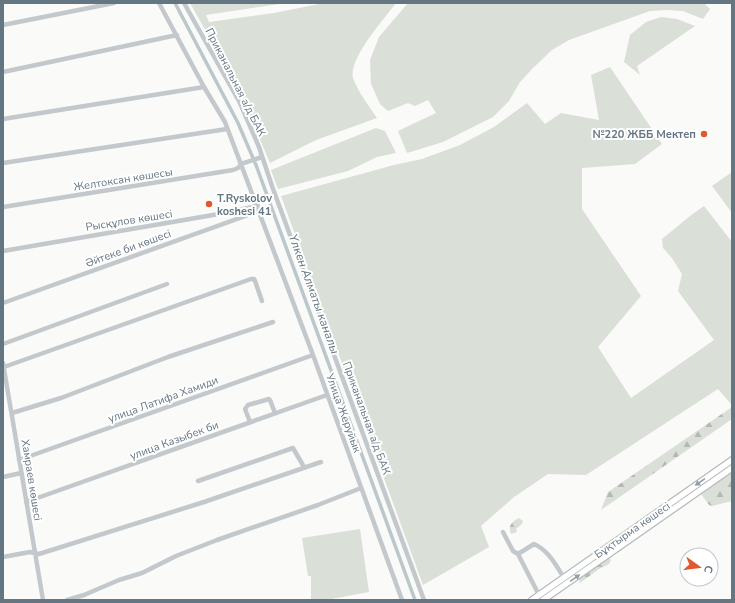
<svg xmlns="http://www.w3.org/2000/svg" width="735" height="603" font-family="'Nunito Sans',sans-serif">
	<defs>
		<pattern id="forest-firs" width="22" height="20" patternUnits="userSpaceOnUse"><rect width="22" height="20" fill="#dadfd7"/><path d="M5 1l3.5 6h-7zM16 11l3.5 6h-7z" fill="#b4b9b4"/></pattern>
	</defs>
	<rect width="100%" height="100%" fill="#fafaf8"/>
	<!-- green -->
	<path fill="#dadfd7" d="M190 3H286L206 15 209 22 274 13 324 3H396C385 18 348 59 353 78 358 92 369 106 377 118L316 140 270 163 240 92Z
		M408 3H704L710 9 703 19 683 11 667 10 650 11 569 40 552 50 532 69 520 82 509 101 493 117 443 142 407 153 398 131 436 113 428 100 415 106 408 103 388 111 380 104 371 84 370 60 379 37Z
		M661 17 677 19 695 26 637 66 640 75 624 62 630 35 646 22Z
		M610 67 662 144 635 164 582 168V209L641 296 598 347 631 398 714 340 678 291 682 274 672 258 663 248 662 239 690 216 704 206 732 242V405L718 389 586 475 548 474 514 497 481 526 489 547 423 585 281 196 394 165 422 159 460 145 494 127 527 103 545 124 561 113 599 120 591 75Z
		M376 128 385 131 396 153 377 157 348 171 278 189 271 170Z
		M732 172V213L712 186Z
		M732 462V465L595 561 594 560Z
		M360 529 369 592 326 600H311V576H308L302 538Z"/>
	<!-- forest -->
	<path fill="url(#forest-firs)" d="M732 407V419L601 510 608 492Z
		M732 471V501L712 506 709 505 701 494Z
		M519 518 523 521 522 524 516 529 517 532 511 534C508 526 511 522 519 518Z
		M609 558 611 560 609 564 599 569 580 583 579 579Z"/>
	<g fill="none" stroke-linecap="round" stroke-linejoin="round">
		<!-- canal -->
		<path stroke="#bbc7cb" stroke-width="3.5" d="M175 3 238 123 256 165 415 600"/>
		<!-- major casing -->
		<g stroke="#b5babe" stroke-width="8">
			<path id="major" d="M532 600 732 460
				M543 600 732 468"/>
		</g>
		<!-- minor -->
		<path stroke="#c3c8cc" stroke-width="4.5" d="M159 3 204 87 225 122 313 355 402 600
			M184 3 240 103 259 147 272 186 424 600
			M3 25 114 3
			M3 72 177 35
			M3 119 204 87
			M3 163 227 129
			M3 207 233 170 238 168 241 164 262 157
			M3 251 219 214 258 206
			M3 303 259 211
			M3 344 167 284
			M3 363 43 600
			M4 367 251 279H254L255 281 262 301
			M12 413 61 398 168 357 273 322
			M250 422 245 409 248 405 269 399 270 400 275 413
			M19 460 313 355
			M3 477 21 473
			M198 481 293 448 304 467
			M26 502 327 395
			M503 532 513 551 518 554 534 544C548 550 556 565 564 578
			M518 554 539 595
			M3 557 30 552 39 554 204 502 321 462
			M67 600 84 595 119 580 142 573 176 556 217 540 318 505 361 488"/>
		<!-- major -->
		<use href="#major" stroke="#fff" stroke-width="5.5"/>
	</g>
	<!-- one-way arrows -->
	<defs><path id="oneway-solid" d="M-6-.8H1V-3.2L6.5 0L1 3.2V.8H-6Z"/></defs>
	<g fill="#939fa8">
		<use href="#oneway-solid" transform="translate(700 482) rotate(145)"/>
		<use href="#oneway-solid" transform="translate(575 578) rotate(-35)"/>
	</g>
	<!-- markers -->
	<g fill="#e4572e" stroke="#fff" stroke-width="1.5">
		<circle cx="704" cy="134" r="4"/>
		<circle cx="209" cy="204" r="4"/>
	</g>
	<g text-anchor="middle" stroke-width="4" stroke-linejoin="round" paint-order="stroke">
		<!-- street labels -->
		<g font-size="11" fill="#657683" stroke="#fff">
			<text transform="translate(236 82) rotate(63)" y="4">Приканальная а/д БАК</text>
			<text transform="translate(123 179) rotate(-9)" y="4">Желтоксан көшесы</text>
			<text transform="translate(129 220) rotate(-9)" y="4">Рысқұлов көшесі</text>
			<text transform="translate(128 248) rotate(-20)" y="4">Әйтеке би көшесі</text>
			<text transform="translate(163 399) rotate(-20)" y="4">улица Латифа Хамиди</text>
			<text transform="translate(344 413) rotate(70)" y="4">Улица Жеруйык</text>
			<text transform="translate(367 418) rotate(70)" y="4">Приканальная а/д БАК</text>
			<text transform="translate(174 440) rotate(-20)" y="4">улица Казыбек би</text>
			<text transform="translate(32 480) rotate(81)" y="4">Хамраев көшесі</text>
			<text transform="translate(632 530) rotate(-35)" y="4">Бұқтырма көшесі</text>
		</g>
		<!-- poi labels -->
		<g font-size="11" font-weight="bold" fill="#657683" stroke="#fff" text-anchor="end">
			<text x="696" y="138">№220 ЖББ Мектеп</text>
			<text x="217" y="202" text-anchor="start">T.Ryskolov<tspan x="217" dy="13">koshesi 41</tspan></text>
		</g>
		<!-- water labels -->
		<g font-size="12" font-style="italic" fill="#60757c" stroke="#fff">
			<text transform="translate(314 294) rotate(70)" y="4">Үлкен Алматы каналы</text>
		</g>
	</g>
	<!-- border -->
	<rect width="735" height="603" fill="none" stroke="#657683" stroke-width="8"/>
	<!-- north arrow -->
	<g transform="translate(699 567) rotate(104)"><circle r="19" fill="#ffffff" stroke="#c1c8cd"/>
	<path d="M0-3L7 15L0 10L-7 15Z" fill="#e4572e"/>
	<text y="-6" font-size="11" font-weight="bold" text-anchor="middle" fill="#657683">С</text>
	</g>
</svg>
